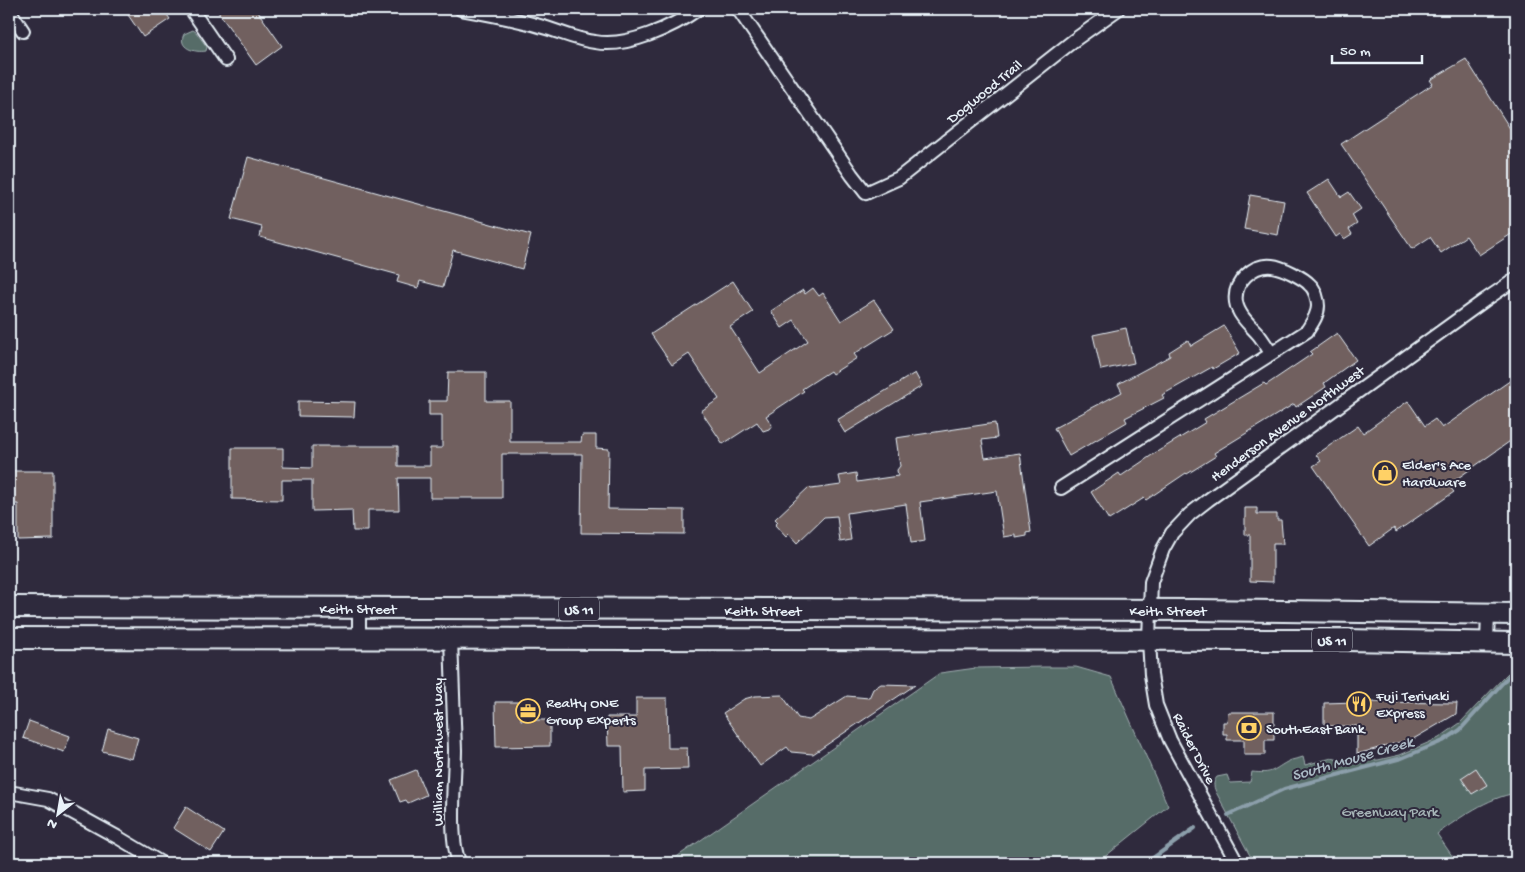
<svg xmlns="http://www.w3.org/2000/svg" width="1525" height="872" font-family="'Gochi Hand',sans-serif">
	<rect width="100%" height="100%" fill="#2f2a3d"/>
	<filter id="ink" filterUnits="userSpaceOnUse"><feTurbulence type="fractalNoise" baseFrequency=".02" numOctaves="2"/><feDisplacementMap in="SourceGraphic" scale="10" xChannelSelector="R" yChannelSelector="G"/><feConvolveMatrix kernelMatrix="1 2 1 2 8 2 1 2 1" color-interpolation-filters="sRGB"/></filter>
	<g filter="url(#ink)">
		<!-- green -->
		<path fill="#566c68" stroke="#9faeb0" d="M193 30 196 32 207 47 206 51C195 53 177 48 184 34Z
			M1044 667H1076L1111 677 1168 806 1097 863H668L940 673 976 668Z
			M1516 671V793C1487 798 1461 817 1437 834L1457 863H1254L1217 794C1214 788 1212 783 1217 777L1227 775 1230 783 1250 782 1252 772C1273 774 1271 771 1287 762 1292 759 1298 759 1303 757L1305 765 1332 758 1339 760H1378L1400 755 1439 738 1460 723 1504 677 1508 673Z"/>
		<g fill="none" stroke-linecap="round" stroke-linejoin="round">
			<!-- stream -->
			<path stroke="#8c9fab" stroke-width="4" d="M1228 815 1284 789 1402 758 1443 741 1460 730 1516 668
				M1146 863 1195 828"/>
		</g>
		<!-- building -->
		<path fill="#71605e" stroke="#e8f1f8" d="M124 9H163L170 19 143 37Z
			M216 9H256L282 46 256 65Z
			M1466 59 1516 138V231L1479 255 1466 236 1441 253 1430 237 1412 249 1341 144 1433 84 1430 80Z
			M248 157 531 235 522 269 453 250 443 287 420 281 418 288 397 282 399 275 260 237 262 227 231 219Z
			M1329 179 1341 197 1349 192 1361 209 1352 215 1357 224 1349 229 1352 234 1344 239 1340 234 1336 237 1307 193Z
			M1250 195 1284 201 1278 235 1244 229Z
			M733 281 753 312 730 327 760 373 808 341 794 320 782 328 771 311 803 290 805 294 813 288 819 296 823 293 841 321 874 300 894 329 854 354 857 358 832 374 830 371 802 389 804 391 766 416 772 425 769 429 763 431 757 422 723 444 701 411 719 399 689 354 672 365 651 334Z
			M1224 326 1240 353 1213 369 1212 367 1162 395 1164 398 1125 418 1127 422 1069 456 1054 428 1122 392 1118 384 1170 356 1169 352 1188 340 1191 346Z
			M1126 328 1134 363 1101 370 1093 335Z
			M1337 333 1356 360 1324 383 1326 387 1296 407 1294 404 1214 453 1216 456 1187 474 1186 473 1146 500 1144 498 1109 520 1091 492 1119 473 1121 476 1155 453 1206 422 1204 419 1264 383 1266 385 1312 354 1310 352Z
			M448 372H486V401H510V442H581L582 435H596V448L609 449 608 509 684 510V534L581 533 582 454H502V498H430V478H398L399 510H368V531H353L352 510 312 511V480H282V500L232 499V448H283V467L312 468V446H398V466H430V448H442V415H429V401H447Z
			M915 373 922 386 845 433 837 420Z
			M1511 380 1516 387V437L1448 485 1454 492 1396 532 1394 528 1369 546 1313 466 1321 461 1316 455 1358 426 1363 433 1408 401 1425 426 1435 419 1442 428Z
			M298 401 355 402 354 417 298 416Z
			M995 423 997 438 982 440 985 458 1020 453 1031 532 1027 533V536L1016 538V535L1004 537 997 491 920 502 925 541 911 543 906 504 847 513 851 540 840 542 837 516 824 517 797 543 789 534 786 537 775 525 778 522 775 519 809 487 811 489 841 485 839 476 856 473 857 482 898 476 897 470 900 466 896 438Z
			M9 471H53V539L18 540V504H9Z
			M1245 508H1257V514H1277V520H1281L1283 544H1273V582L1250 581V535H1245Z
			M881 684 915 685 813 754 791 752 787 747 760 766 723 713 744 699 755 696 782 695 798 718 809 720 847 696 869 698 873 689Z
			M636 698H667L668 748H687L688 769 645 770V791L623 792 622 746H608L607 717H636Z
			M495 702H521V720H550V746L496 747Z
			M1357 702 1457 703 1456 714 1415 738 1357 754V726H1324V703Z
			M1228 712H1274V740H1265V755H1244V740H1227V734H1223V722H1227Z
			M29 721 70 736 64 752 23 738Z
			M108 729 138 738 132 759 102 751Z
			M1476 768 1487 785 1472 794 1461 778Z
			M416 770 426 795 408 803 406 800 400 802 391 780Z
			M186 807 224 832 211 852 173 828Z"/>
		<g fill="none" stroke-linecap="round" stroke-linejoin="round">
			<!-- minor casing -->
			<g stroke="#e8f1f8" stroke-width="16">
				<path id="minor" d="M191 9 226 60
					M461 9C489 14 516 19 543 27 561 32 577 40 595 42 627 48 673 27 698 9
					M738 9 852 175 866 193 899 178 1073 41 1118 9
					M9 10 23 31
					M1061 488 1307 331C1312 323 1318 315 1318 306 1318 300 1315 289 1310 285 1304 278 1282 267 1272 266 1253 264 1233 282 1236 302 1238 315 1250 325 1258 334 1263 340 1267 347 1271 353
					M359 608V639
					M451 639C452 676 454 713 455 750 455 777 448 842 460 863
					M1487 642 1488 613
					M9 792 48 799 119 838 161 863
					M1237 863 1170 740 1156 705 1151 675 1149 640 1151 582 1163 549 1172 533 1190 514 1208 500 1485 300 1516 279"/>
			</g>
			<!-- primary casing -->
			<g stroke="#e8f1f8" stroke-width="24">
				<path id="primary" d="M9 607 1194 610 1516 614
					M9 638 1345 640 1516 643"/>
			</g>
			<!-- minor -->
			<use href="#minor" stroke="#2f2a3d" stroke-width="12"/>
			<!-- primary -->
			<use href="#primary" stroke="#2f2a3d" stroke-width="20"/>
		</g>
	</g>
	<!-- icons -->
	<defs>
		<g id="shop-ring" transform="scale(1.25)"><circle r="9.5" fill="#2f2a3d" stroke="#ffd166" stroke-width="1.5"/><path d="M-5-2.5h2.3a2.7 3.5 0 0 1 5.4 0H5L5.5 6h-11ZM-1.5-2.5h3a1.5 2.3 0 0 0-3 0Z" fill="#ffd166"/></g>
		<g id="restaurant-ring" transform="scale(1.25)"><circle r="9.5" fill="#2f2a3d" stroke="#ffd166" stroke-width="1.5"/><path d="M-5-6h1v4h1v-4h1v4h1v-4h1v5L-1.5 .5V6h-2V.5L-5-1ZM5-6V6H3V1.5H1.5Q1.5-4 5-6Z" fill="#ffd166"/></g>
		<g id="office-ring" transform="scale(1.25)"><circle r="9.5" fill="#2f2a3d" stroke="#ffd166" stroke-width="1.5"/><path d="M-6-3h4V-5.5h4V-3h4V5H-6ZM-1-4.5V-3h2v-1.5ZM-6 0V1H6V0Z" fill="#ffd166"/></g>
		<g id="bank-ring" transform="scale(1.25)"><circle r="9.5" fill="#2f2a3d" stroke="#ffd166" stroke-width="1.5"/><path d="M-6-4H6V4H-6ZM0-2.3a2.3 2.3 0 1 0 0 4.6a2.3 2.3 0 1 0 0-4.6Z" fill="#ffd166"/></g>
	</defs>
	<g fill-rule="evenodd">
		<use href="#shop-ring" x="1385" y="473"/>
		<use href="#restaurant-ring" x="1359" y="704"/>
		<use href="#office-ring" x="528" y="711"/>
		<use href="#bank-ring" x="1249" y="728"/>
	</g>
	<g text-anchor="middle" stroke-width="4" stroke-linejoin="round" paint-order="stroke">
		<!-- shield labels -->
		<g fill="#2f2a3d" stroke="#b0b5c0" stroke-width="1">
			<rect x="559" y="597.5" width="40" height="23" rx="4"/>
			<rect x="1312" y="628.5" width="40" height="23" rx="4"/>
		</g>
		<g font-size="14" font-weight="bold" fill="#e8f1f8">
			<text x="579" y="614">US 11</text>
			<text x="1332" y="645">US 11</text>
		</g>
		<!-- street labels -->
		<g font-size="15" fill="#e8f1f8" stroke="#2f2a3d">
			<text transform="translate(984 91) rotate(-39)" y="5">Dogwood Trail</text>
			<text transform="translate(1287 423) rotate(-36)" y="5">Henderson Avenue Northwest</text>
			<text x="358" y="613">Keith Street</text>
			<text x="763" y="615">Keith Street</text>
			<text x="1168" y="615">Keith Street</text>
			<text transform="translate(1195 748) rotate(63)" y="5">Raider Drive</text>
			<text transform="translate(437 752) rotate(-90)" y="5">William Northwest Way</text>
		</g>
		<!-- poi labels -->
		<g font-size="15" fill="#e8f1f8" stroke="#2f2a3d" text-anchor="start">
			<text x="1402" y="469">Elder's Ace<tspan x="1402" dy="17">Hardware</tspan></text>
			<text x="1376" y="700">Fuji Teriyaki<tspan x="1376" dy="17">Express</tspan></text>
			<text x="546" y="707">Realty ONE<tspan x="546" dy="17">Group Experts</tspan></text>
			<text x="1266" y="733">SouthEast Bank</text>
		</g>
		<!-- park labels -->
		<g font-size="15" fill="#a6b5b7" stroke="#2f2a3d">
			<text x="1390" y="816">Greenway Park</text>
		</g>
		<!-- water labels -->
		<g font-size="16" font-style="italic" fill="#abbac5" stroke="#2f2a3d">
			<text transform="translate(1352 757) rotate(-16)" y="6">South Mouse Creek</text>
		</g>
	</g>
	<!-- margin -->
	<rect width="1525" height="872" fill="none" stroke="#2f2a3d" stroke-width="30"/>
	<rect x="15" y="15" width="1495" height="842" fill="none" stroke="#e8f1f8" stroke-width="2" filter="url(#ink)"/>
	<!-- north arrow -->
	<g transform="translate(58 814) rotate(211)" stroke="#2f2a3d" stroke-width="4" paint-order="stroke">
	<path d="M0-4L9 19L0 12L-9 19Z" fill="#e8f1f8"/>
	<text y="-8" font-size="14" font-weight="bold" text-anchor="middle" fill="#e8f1f8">N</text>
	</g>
	<!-- scale -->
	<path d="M1332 55v8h90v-8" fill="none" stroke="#e8f1f8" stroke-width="2.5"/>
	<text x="1340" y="55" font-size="15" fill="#e8f1f8" stroke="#2f2a3d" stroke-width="4" paint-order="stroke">50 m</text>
</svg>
